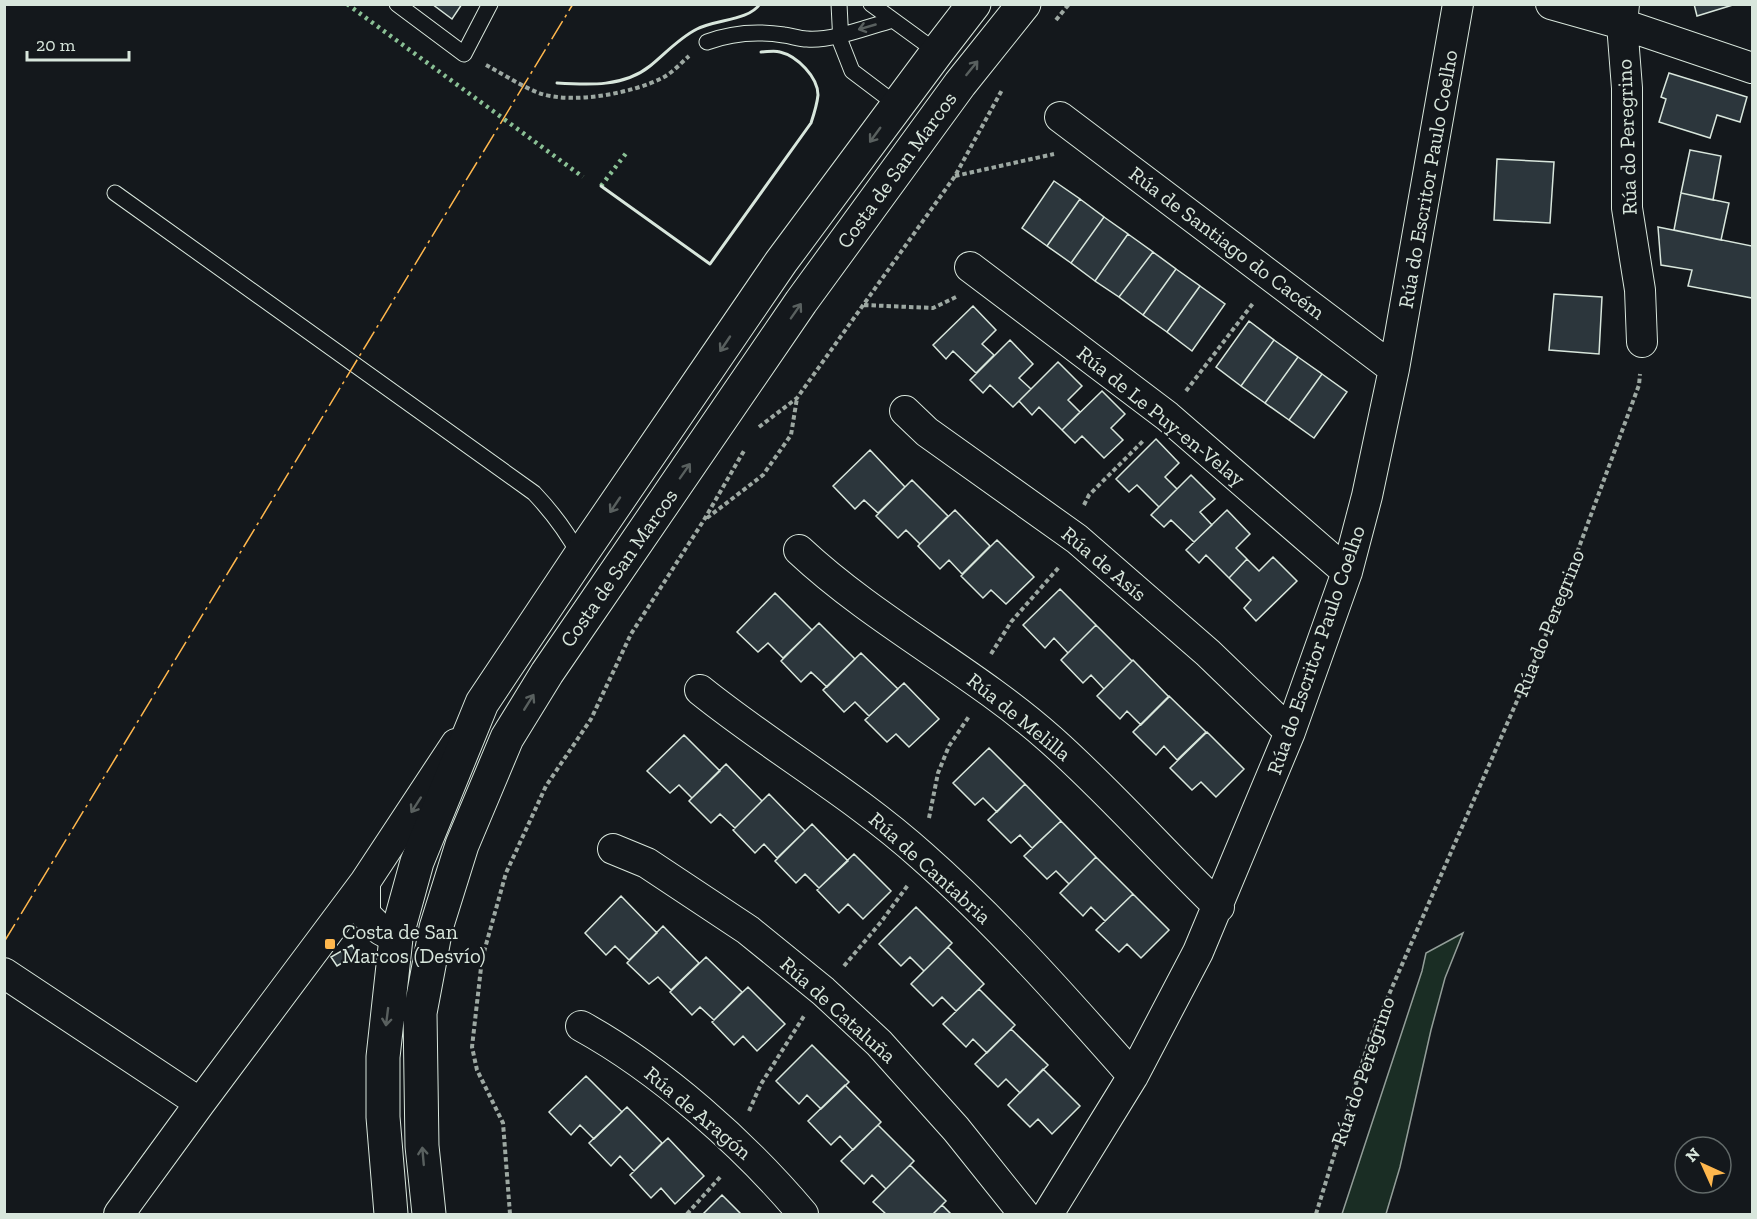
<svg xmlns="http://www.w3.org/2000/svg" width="1757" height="1219" font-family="'Zilla Slab',serif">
	<rect width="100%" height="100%" fill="#14181c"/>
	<!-- green -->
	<path fill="#1a2d24" stroke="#939e99" stroke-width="1.5" d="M1463 933 1445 978 1431 1030 1400 1167 1386 1214H1342L1422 971 1426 953Z"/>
	<!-- building -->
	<path fill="#2c363c" stroke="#d8e6dc" stroke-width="1.5" d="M432 4H462L452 19Z
		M1694 4H1736L1697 16Z
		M1669 73 1747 97 1740 122 1717 115 1710 138 1659 122 1666 99 1661 97Z
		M1690 150 1721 156 1713 200 1681 193Z
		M1497 159 1554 162 1550 223 1494 220Z
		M1054 181 1080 199 1047 246 1022 228Z
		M1681 193 1729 203 1721 240 1674 230Z
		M1080 199 1104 217 1071 263 1047 246Z
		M1104 217 1128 234 1095 281 1071 263Z
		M1658 227 1752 246V298L1688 286 1692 270 1661 265Z
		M1128 234 1153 252 1119 297 1095 281Z
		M1153 252 1176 269 1143 315 1119 297Z
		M1176 269 1200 286 1167 332 1143 315Z
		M1200 286 1225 304 1192 351 1167 332Z
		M1554 294 1602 297 1599 354 1549 350Z
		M973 306 996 330 982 344 994 355 976 373 953 351 946 359 933 345Z
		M1249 321 1274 340 1241 386 1216 367Z
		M1010 340 1033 364 1019 378 1031 389 1013 407 990 385 983 393 970 380Z
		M1274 340 1298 357 1265 403 1241 386Z
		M1298 357 1322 374 1289 420 1265 403Z
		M1058 362 1082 386 1068 400 1080 412 1062 430 1039 407 1032 415 1019 401Z
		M1322 374 1347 392 1314 438 1289 420Z
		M1102 391 1125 414 1111 428 1123 440 1104 458 1082 436 1075 443 1062 430Z
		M1156 439 1179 463 1165 477 1177 489 1159 507 1137 485 1129 492 1116 479Z
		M870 450 905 487 878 513 864 500 855 509 833 486Z
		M1191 475 1215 499 1200 512 1212 525 1194 542 1171 520 1164 527 1151 515Z
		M912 480 948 516 920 544 906 530 898 538 876 516Z
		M955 510 990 546 962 574 949 560 940 569 918 546Z
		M1227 510 1250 534 1236 548 1247 559 1229 578 1206 555 1199 563 1186 550Z
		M997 540 1034 577 1006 604 991 590 983 598 961 576Z
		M1273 557 1297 581 1256 621 1244 608 1251 600 1229 578 1247 559 1259 571Z
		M1060 589 1096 625 1068 653 1054 638 1045 648 1023 625Z
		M775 593 812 630 783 658 768 643 758 652 737 632Z
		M819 623 855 659 827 687 811 672 801 682 781 661Z
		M1096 625 1132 661 1104 689 1091 675 1083 683 1061 660Z
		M861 653 898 689 869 716 855 702 844 712 823 690Z
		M1133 660 1169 697 1141 725 1127 711 1120 719 1097 696Z
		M904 683 939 719 909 747 896 734 887 742 865 720Z
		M1169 696 1206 732 1177 760 1164 746 1156 755 1133 732Z
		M1207 732 1244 769 1216 797 1201 782 1192 790 1170 768Z
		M684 735 720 771 692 798 679 785 670 793 647 771Z
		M989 748 1025 784 997 812 983 798 975 805 953 783Z
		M726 764 762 801 735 828 720 814 711 823 689 801Z
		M1025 784 1061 821 1032 848 1020 835 1011 843 988 820Z
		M769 794 805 831 777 858 764 844 755 853 733 830Z
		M1061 821 1096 857 1069 884 1056 871 1047 879 1024 856Z
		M812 824 848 861 819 888 805 874 796 883 775 861Z
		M854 854 891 891 863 919 848 904 839 913 817 890Z
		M1096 857 1133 894 1105 921 1091 907 1083 916 1060 893Z
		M1133 894 1169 930 1141 958 1127 944 1119 952 1096 930Z
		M621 896 657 933 629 960 615 946 606 955 585 933Z
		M916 907 952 943 924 971 910 957 901 966 879 944Z
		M663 926 699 963 671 990 658 977 649 984 627 963Z
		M352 945 357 954 337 966 331 957Z
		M948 947 984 984 956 1011 942 997 933 1006 911 984Z
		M706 957 742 992 714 1020 700 1007 692 1015 670 992Z
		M748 987 785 1024 757 1051 743 1036 734 1045 712 1022Z
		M979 989 1015 1025 987 1053 973 1039 966 1047 943 1024Z
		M1011 1029 1048 1065 1020 1093 1006 1079 998 1087 975 1064Z
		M812 1045 849 1082 821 1109 807 1095 799 1104 776 1081Z
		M1043 1069 1080 1106 1052 1134 1038 1119 1030 1127 1008 1105Z
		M586 1076 622 1112 594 1139 580 1125 571 1135 549 1112Z
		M845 1085 881 1122 853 1150 840 1136 831 1145 808 1121Z
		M627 1107 662 1143 634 1171 620 1156 611 1166 589 1143Z
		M878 1125 914 1161 886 1189 872 1175 864 1184 841 1161Z
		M668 1138 704 1176 675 1204 661 1188 651 1198 630 1175Z
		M910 1165 946 1201 933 1214H886L873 1202Z
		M722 1195 741 1214H703Z
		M942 1205 951 1214H933Z"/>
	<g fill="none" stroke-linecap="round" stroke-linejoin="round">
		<!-- service casing -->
		<g stroke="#d8e6dc" stroke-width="17">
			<path id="service" d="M397 4 464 54 490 4
				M839 4 841 43 852 71 897 105
				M871 4 937 52
				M707 42C731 33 758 31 784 35 792 36 799 39 807 39 833 41 867 27 893 20
				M115 193 534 493C553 513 567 532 580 556"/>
		</g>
		<!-- minor casing -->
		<g stroke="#d8e6dc" stroke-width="32">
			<path id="minor" d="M1551 4 1622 24 1752 68
				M1624 4 1622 24 1627 88V208L1640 290 1642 342
				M1060 117 1394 369
				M970 267 1167 416 1347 572
				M905 411 927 432 1077 539 1208 653 1290 732
				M799 550C876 622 972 670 1050 739 1110 792 1162 852 1219 907
				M700 690C772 748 853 794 922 856 998 923 1066 1000 1133 1076
				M613 849 647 863 748 930 823 991 879 1043 956 1129 1024 1214
				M365 882V914L381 930 396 938
				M4 973 200 1103
				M581 1026C661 1070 745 1145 803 1214
				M119 1214 200 1103 365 882 456 744
				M1048 1214 1133 1076 1198 952 1290 732 1347 572 1367 496 1394 369 1458 4"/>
		</g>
		<!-- primary casing -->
		<g stroke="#d8e6dc" stroke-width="35">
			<path id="primary" d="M391 1214 383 1117V1057L396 938 417 862 482 703 580 556 781 262 937 52 974 4
				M429 1214 422 1146 420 1013 436 928 462 845 507 738 547 673 801 302 960 84 1024 4"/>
		</g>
		<!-- path -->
		<path stroke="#9da8a2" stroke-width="4" stroke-dasharray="4.5 3" stroke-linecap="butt" d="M1056 20 1069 4
			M486 65C503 74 521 86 539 93 572 105 634 93 664 77 673 72 681 63 689 56
			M955 176 1054 154
			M864 305 933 308 956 297
			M1186 391 1254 302
			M759 427 797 398 955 176 1002 90
			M1084 505 1089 495 1144 440
			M707 518 763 475 791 435 797 398
			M991 654 1011 622 1060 566
			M929 818 938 773 949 746 970 715
			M844 966 881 922 908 885
			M749 1111 761 1084 804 1016
			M510 1214 503 1123 477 1070 472 1047 482 959 506 873 546 786 591 719 631 634 704 520 745 449
			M687 1214 722 1175
			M1316 1214 1370 1038 1551 623 1639 385 1640 374"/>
		<!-- service -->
		<use href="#service" stroke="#14181c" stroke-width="15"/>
		<!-- minor -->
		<use href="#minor" stroke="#14181c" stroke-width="30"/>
		<!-- primary -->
		<use href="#primary" stroke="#14181c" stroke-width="33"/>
		<!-- hedge -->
		<path stroke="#8ac095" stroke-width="4.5" stroke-dasharray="3 4.5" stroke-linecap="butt" d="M347 4 583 177
			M894 4V5
			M601 186 627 152"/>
		<!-- wall -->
		<path stroke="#d8e6dc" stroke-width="3" d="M557 83C589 85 624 87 650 66 666 53 679 38 697 29 717 19 748 21 760 4
			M601 186 710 264 811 123C814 114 817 105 818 95 818 77 797 56 780 52 774 50 767 52 761 52"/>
		<!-- power -->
		<path stroke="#ffb74d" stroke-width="1.5" stroke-dasharray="21 4.5 3 4.5" stroke-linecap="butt" d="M4 942 573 4"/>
	</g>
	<!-- one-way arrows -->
	<defs><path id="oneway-shaft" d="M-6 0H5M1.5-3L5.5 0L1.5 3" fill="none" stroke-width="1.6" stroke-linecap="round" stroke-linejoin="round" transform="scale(1.5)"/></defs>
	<g stroke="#59605f">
		<use href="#oneway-shaft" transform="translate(867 27) rotate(164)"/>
		<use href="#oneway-shaft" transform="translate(972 68) rotate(-51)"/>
		<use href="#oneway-shaft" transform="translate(875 135) rotate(126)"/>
		<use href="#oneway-shaft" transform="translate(796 311) rotate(-55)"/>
		<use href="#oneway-shaft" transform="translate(725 344) rotate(124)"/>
		<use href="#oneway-shaft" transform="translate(685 471) rotate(-55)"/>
		<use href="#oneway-shaft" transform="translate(615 505) rotate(124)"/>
		<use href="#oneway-shaft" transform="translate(529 702) rotate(-58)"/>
		<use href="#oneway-shaft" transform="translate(416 805) rotate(123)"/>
		<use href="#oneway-shaft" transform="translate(387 1017) rotate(97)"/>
		<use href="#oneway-shaft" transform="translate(423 1156) rotate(-95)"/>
	</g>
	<!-- markers -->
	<rect fill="#ffb74d" stroke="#14181c" stroke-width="2" x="324" y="938" width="12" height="12" rx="3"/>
	<g text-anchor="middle" stroke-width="4.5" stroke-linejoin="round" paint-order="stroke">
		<!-- street labels -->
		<g font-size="21" fill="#d8e6dc" stroke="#14181c">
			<text transform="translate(1627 137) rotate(-92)" y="7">Rúa do Peregrino</text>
			<text transform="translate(897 170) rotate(-54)" y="7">Costa de San Marcos</text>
			<text transform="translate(1428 179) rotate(-80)" y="7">Rúa do Escritor Paulo Coelho</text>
			<text transform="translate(1227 243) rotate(37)" y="7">Rúa de Santiago do Cacém</text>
			<text transform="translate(1161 416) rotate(39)" y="7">Rúa de Le Puy-en-Velay</text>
			<text transform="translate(1104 564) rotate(40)" y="7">Rúa de Asís</text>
			<text transform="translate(619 568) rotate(-55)" y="7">Costa de San Marcos</text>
			<text transform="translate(1549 623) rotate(-68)" y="7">Rúa do Peregrino</text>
			<text transform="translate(1316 650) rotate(-71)" y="7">Rúa do Escritor Paulo Coelho</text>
			<text transform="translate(1019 717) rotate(39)" y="7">Rúa de Melilla</text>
			<text transform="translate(930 868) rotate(42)" y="7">Rúa de Cantabria</text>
			<text transform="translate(838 1010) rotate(42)" y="7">Rúa de Cataluña</text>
			<text transform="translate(1363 1071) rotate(-71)" y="7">Rúa do Peregrino</text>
			<text transform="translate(698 1113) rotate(40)" y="7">Rúa de Aragón</text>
		</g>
		<!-- poi labels -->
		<g font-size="21" fill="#d8e6dc" stroke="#14181c" text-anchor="start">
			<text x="342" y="939">Costa de San<tspan x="342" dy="24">Marcos (Desvío)</tspan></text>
		</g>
	</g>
	<!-- border -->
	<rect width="1757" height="1219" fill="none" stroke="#d8e6dc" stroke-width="12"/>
	<!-- north arrow -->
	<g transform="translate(1703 1165) rotate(315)"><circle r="28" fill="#14181c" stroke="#626a69" stroke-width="1.5"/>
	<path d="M0-4.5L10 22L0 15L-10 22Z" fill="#ffb74d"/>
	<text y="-9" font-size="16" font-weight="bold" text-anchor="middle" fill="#d8e6dc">N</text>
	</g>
	<!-- scale -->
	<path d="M27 51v9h102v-9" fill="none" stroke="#d8e6dc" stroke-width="3"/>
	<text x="36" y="51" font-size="18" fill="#d8e6dc" stroke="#14181c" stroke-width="4.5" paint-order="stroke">20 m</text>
</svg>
